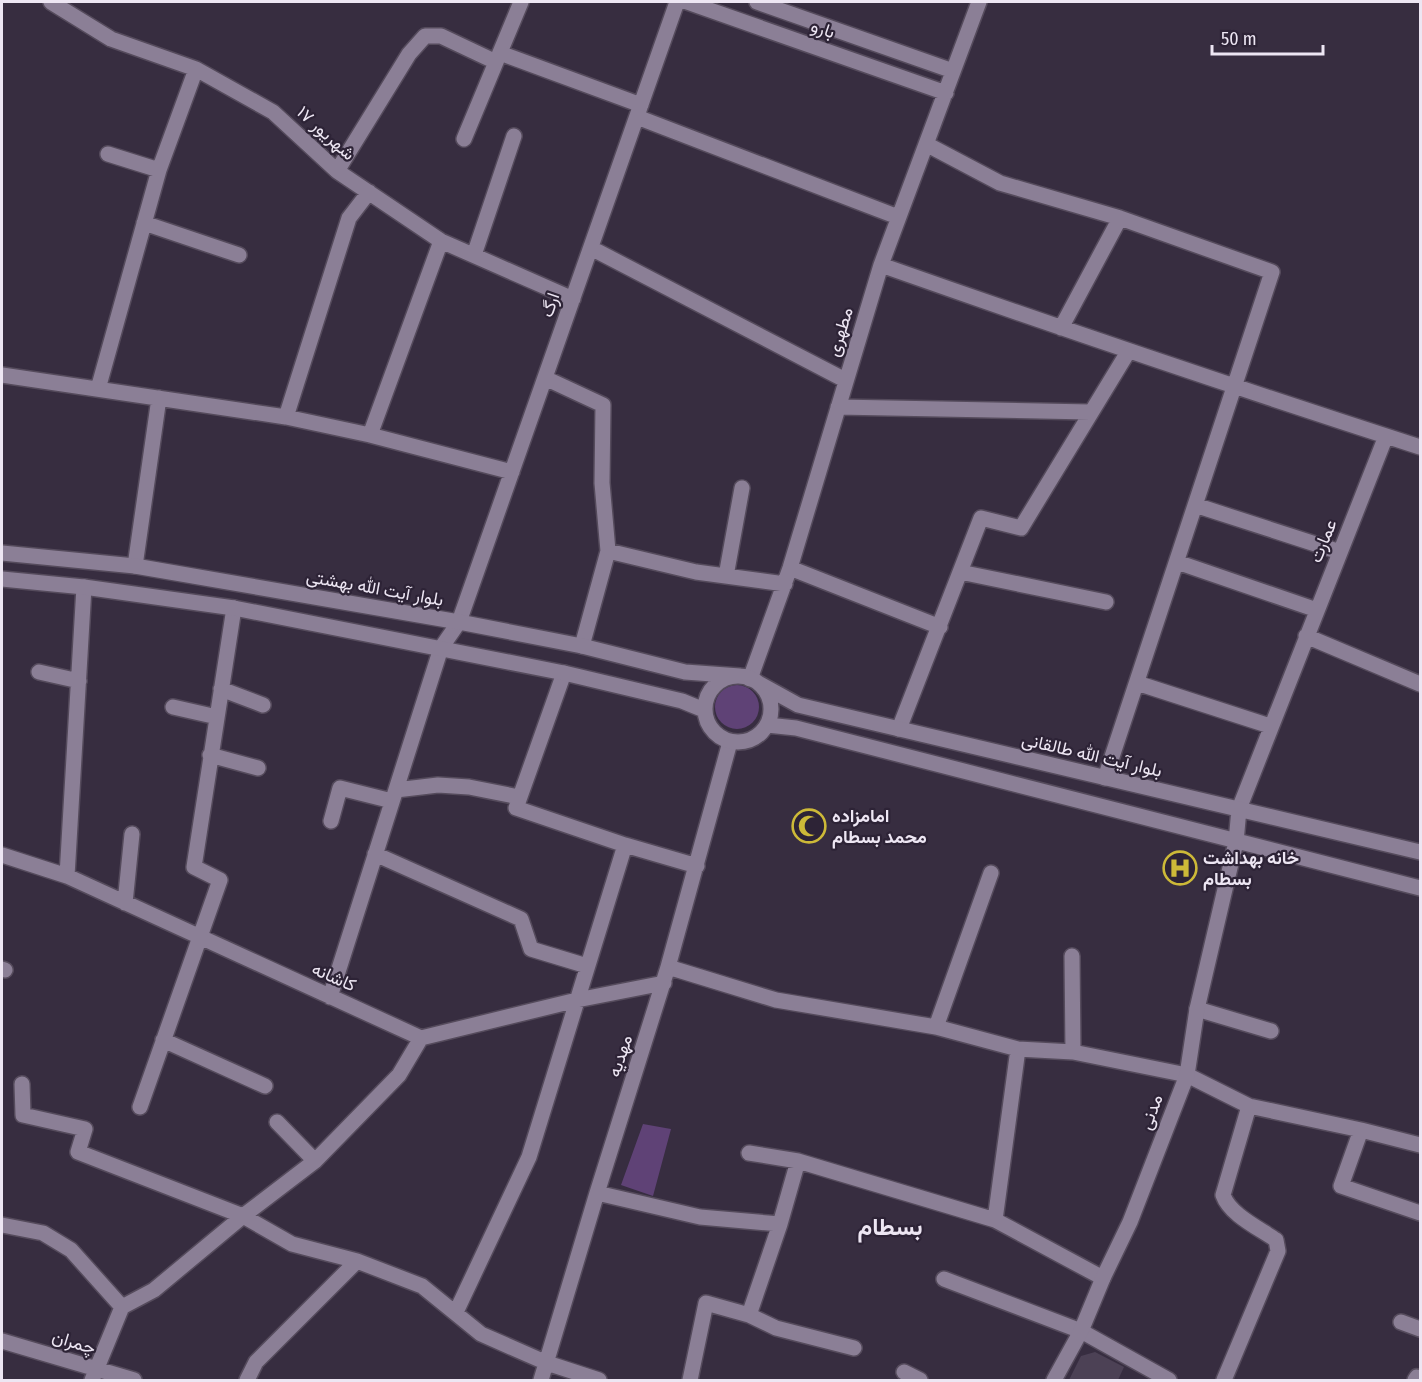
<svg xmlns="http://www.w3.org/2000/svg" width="1422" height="1382" font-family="'Fira Sans Condensed',Vazirmatn,sans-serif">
	<rect width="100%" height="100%" fill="#372d40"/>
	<!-- green -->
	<path fill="#5f4276" d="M715 707a22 22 0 1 1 44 0a22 22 0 1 1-44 0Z
		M643 1124 671 1129 653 1196 621 1185Z"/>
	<!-- building -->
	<path fill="#4c4155" d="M1095 1352 1124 1367 1118 1380H1069L1081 1356Z"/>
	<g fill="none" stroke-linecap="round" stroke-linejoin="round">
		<!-- minor casing -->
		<g stroke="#554b5c" stroke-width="18">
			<path id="minor" d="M51 2 111 39 196 69 273 112 337 171 441 241 573 299
				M687 2 946 93
				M757 2 953 71
				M500 53 641 105
				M637 117 898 217
				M464 139 521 2
				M926 144 1000 183 1120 218 1272 272 1105 778
				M108 154 159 170
				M337 171 409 54 425 36H441L496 62
				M144 223 239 255
				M591 248 845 380
				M474 255 514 136
				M881 265C1060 328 1240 389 1420 447
				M1061 328 1120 218
				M2 375 286 417 370 435 512 472
				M545 378 603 405 602 483 608 551 582 646
				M98 389 159 170 196 69
				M838 407 1090 412
				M286 417 349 218 369 192
				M370 435 441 241
				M1195 505 1340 552
				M608 551 696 572 785 584
				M1177 562 1317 610
				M135 566 159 398
				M790 568 940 627
				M960 572 1106 602
				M726 576 742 488
				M1306 636 1420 684
				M39 672 79 681
				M564 673 516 808 625 845 697 866
				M750 679 790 568 881 265 979 2
				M1137 683 1270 726
				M221 689 263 705
				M173 707 217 717
				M899 729 981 518 1021 528 1128 352
				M210 755 258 768
				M396 790 438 785 469 787 519 797
				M1239 809 1386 436
				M331 821 340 788 392 801
				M375 854 521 919 531 949 587 966
				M2 855 67 876 421 1038 577 1000 664 983
				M67 876 84 587
				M125 903 132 834
				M1072 956 1073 1052
				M668 967 776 1000 936 1027 1018 1049 1073 1052 1187 1075 1249 1106 1361 1130 1420 1145
				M2 969 5 970
				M330 997 441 648 459 622 677 2
				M1197 1009 1271 1031
				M936 1027 991 873
				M163 1040 265 1086
				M22 1084 23 1115 85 1129 78 1152 243 1216 292 1244 357 1261 422 1286 481 1334 547 1363 599 1380
				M140 1107 220 880 194 867 234 608
				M277 1122 315 1161
				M1361 1130 1341 1186 1420 1213
				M749 1153 798 1161 995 1220 1103 1278
				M597 1193 700 1217 780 1224
				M995 1220 1018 1049
				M2 1225 43 1233 71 1250 122 1307
				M944 1279 1081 1331 1169 1380
				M456 1312 529 1157 625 845
				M749 1315 776 1328 854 1348
				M1401 1322 1420 1329
				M2 1341 134 1380
				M904 1372 920 1380
				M92 1380 122 1307 154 1290 243 1216 315 1161 399 1075 421 1038
				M247 1380 256 1362 357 1261
				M541 1380 597 1193 668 967 730 742
				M690 1380 706 1303 749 1315 780 1224 798 1161
				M1224 1380 1278 1251 1276 1240C1259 1228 1230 1215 1223 1195L1249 1106
				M1415 1380 1417 1377 1420 1378"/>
		</g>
		<!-- tertiary casing -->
		<g stroke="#554b5c" stroke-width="18">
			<path id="tertiary" d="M2 553 135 566 459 622 582 646 685 672 740 676
				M2 579 84 587 234 608 564 673 682 701 704 710
				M705 709a33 33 0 1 1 66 0a33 33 0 1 1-66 0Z
				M760 684 798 705 1420 852
				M767 725 796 728 1420 888
				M1054 1380 1081 1331 1103 1278 1130 1222 1187 1075 1197 1009 1236 842 1239 809"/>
		</g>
		<!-- minor -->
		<use href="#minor" stroke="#8b7f96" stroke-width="15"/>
		<!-- tertiary -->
		<use href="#tertiary" stroke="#8b7f96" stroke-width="15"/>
	</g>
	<!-- icons -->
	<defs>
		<g id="mosque-ring" transform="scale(1.725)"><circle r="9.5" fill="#2d2336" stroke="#cdb938" stroke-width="1.5"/><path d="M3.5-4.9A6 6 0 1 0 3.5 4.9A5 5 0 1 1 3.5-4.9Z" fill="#cdb938"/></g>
		<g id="hospital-ring" transform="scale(1.725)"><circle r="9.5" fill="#2d2336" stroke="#cdb938" stroke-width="1.5"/><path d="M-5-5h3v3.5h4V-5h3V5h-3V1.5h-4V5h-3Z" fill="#cdb938"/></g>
	</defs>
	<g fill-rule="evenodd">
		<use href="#mosque-ring" x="809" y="826"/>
		<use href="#hospital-ring" x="1180" y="868"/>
	</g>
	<g text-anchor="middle" stroke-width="4.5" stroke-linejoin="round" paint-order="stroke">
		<!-- street labels -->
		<g font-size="18" fill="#ede6f3" stroke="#2d2336">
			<text transform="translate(823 29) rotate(19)" y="6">بارو</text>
			<text transform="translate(326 133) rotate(42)" y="6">۱۷ شهریور</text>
			<text transform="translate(550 305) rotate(-71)" y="6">ارگ</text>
			<text transform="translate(840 332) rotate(-73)" y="6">مطهری</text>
			<text transform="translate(1323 541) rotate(-68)" y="6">عمارت</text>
			<text transform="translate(375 588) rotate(10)" y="6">بلوار آیت الله بهشتی</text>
			<text transform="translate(1092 755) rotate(13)" y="6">بلوار آیت الله طالقانی</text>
			<text transform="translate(334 977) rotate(24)" y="6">کاشانه</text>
			<text transform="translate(620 1056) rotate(-72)" y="6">مهدیه</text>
			<text transform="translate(1151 1112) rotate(-69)" y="6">مدنی</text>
			<text transform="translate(74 1342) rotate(17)" y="6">چمران</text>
		</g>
		<!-- poi labels -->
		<g font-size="18" font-weight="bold" fill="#ede6f3" stroke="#2d2336" text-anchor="start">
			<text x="832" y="822">امامزاده<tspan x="832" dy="21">محمد بسطام</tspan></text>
			<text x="1203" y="864">خانه بهداشت<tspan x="1203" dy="21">بسطام</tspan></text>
		</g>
		<!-- district labels -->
		<g font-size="24" font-weight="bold" fill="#ede6f3" stroke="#2d2336">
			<text x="890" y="1235">بسطام</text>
		</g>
	</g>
	<!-- border -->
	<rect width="1422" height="1382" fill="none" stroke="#ede6f3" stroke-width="6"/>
	<!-- scale -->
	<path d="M1212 45v9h111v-9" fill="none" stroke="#ede6f3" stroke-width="3"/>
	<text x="1221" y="45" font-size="18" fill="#ede6f3" stroke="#2d2336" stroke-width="4.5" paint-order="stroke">50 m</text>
</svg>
